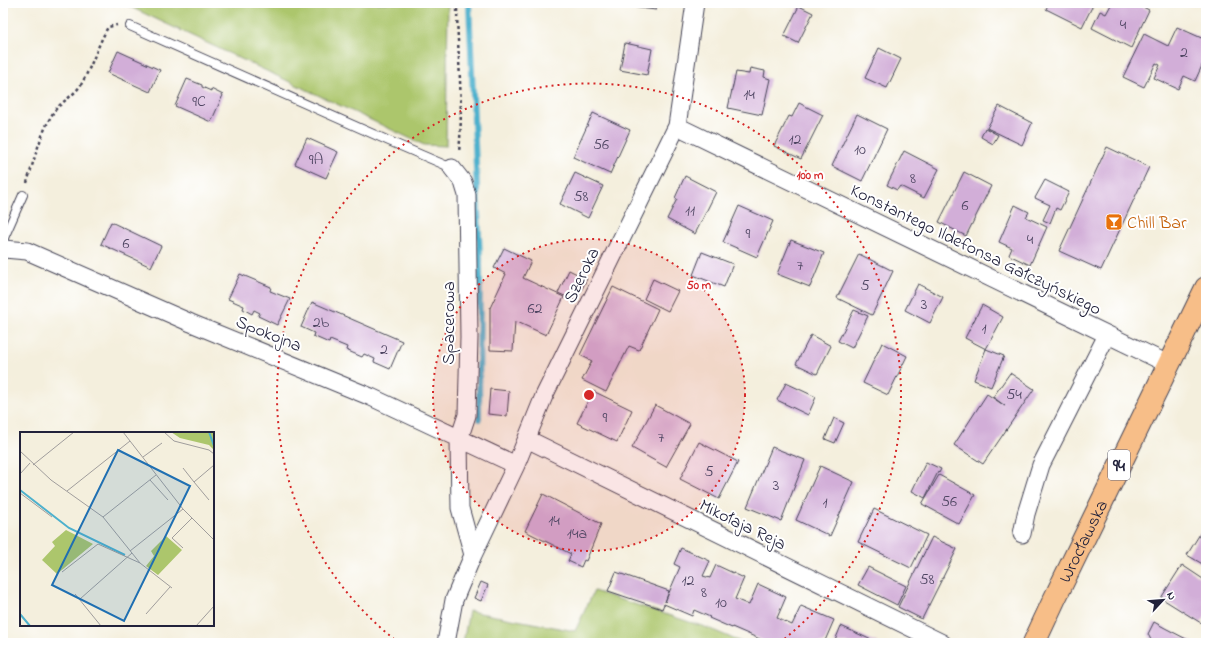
<svg xmlns="http://www.w3.org/2000/svg" width="1209" height="646" font-family="'Indie Flower',sans-serif">
	<rect width="100%" height="100%" fill="#fff"/>
	<filter id="ink" filterUnits="userSpaceOnUse"><feTurbulence type="fractalNoise" baseFrequency=".025" numOctaves="2"/><feDisplacementMap in="SourceGraphic" scale="8" xChannelSelector="R" yChannelSelector="G"/><feConvolveMatrix kernelMatrix="1 2 1 2 8 2 1 2 1" color-interpolation-filters="sRGB"/></filter>
	<filter id="wash" filterUnits="userSpaceOnUse"><feTurbulence type="fractalNoise" baseFrequency=".012" numOctaves="4" result="noise"/><feDisplacementMap in="SourceGraphic" scale="16" xChannelSelector="R" yChannelSelector="G"/><feGaussianBlur stdDeviation="0.9" result="paint"/><feColorMatrix in="noise" values="0 0 0 0 0 0 0 0 0 0 0 0 0 0 0 0 0 1.4 0 .05"/><feComposite in="paint" operator="in"/></filter>
	<g filter="url(#wash)">
		<rect width="100%" height="100%" fill="#f4efdd"/>
		<!-- green -->
		<path fill="#acc66c" stroke="#677454" d="M122 3H448L446 146 424 145Z
			M594 591 708 628 743 643H463L469 611 575 631Z"/>
		<g fill="none" stroke-linecap="round" stroke-linejoin="round">
			<!-- stream -->
			<path stroke="#4eb1cd" stroke-width="6" d="M469 3 480 260 479 419"/>
		</g>
		<g id="blocks">
			<!-- building -->
			<path fill="#d2aed8" d="M632 3H657L656 10 631 7Z
				M1049 3H1094L1082 27 1046 9Z
				M1112 3H1135L1149 10 1131 48 1092 28 1100 11 1106 14Z
				M799 6 813 13 798 43 784 36Z
				M1177 27 1206 40V57L1195 81 1184 76 1178 89 1154 78 1160 65 1156 63 1144 87 1123 77 1144 34 1168 46Z
				M625 43 652 49 647 75 620 70Z
				M879 48 901 59 887 88 865 78Z
				M118 51 160 70 150 92 108 73Z
				M750 68 765 71 764 77 770 79 762 115 728 108 736 72 749 74Z
				M187 79 202 85V87L211 91V89L223 95 211 122 175 106Z
				M799 103 823 115 801 159 774 146 789 116 792 117Z
				M999 106 1032 123 1022 145 987 128Z
				M593 113 630 130 610 174 573 157Z
				M857 114 887 129 862 181 832 166Z
				M985 128 998 135 993 144 981 137Z
				M307 138 338 152 326 178 295 164Z
				M1107 147 1149 167 1101 270 1059 251Z
				M904 151 939 169 924 198 900 186 897 190 887 185Z
				M964 172 991 186 966 236 939 222Z
				M575 173 603 186 588 218 560 204Z
				M685 176 716 192 695 234 667 219 677 199 675 198Z
				M1045 180 1069 192 1060 210 1056 208 1050 223 1043 220 1050 205 1035 198Z
				M1015 205 1029 212 1026 217 1047 227 1030 265 1009 255 1012 248 999 242Z
				M739 206 773 221 757 257 723 242Z
				M111 222 161 246 151 267 101 244Z
				M791 240 824 253 810 287 777 274Z
				M504 248 531 261 523 278 564 297 546 335 515 321 513 351 490 350V308L506 274 494 268Z
				M702 252 733 264 724 287 693 275Z
				M859 254 893 271 872 315 837 298Z
				M569 270 587 279 576 301 558 293Z
				M240 274 271 287 270 291 290 299 277 325 258 316 260 313 254 310 252 314 243 309 244 306 228 299Z
				M653 279 678 291 668 311 644 299Z
				M918 284 943 297 930 323 905 310Z
				M613 287 658 309 639 350 629 346 606 392 582 380 592 361 580 355Z
				M312 302 402 341 390 369 374 362 375 359 364 354 362 357 346 350 347 347 330 340 329 343 313 336 314 333 301 327Z
				M982 305 1003 317 986 349 1004 356 991 387 974 380 986 349 965 338Z
				M854 310 868 316 852 348 838 341Z
				M811 335 831 346 817 374 796 364Z
				M882 343 907 356 888 395 863 383Z
				M1010 373 1034 389 983 464 954 445 987 394 1005 406 993 397Z
				M786 383 816 397 808 415 777 400Z
				M490 389 509 391 507 416 488 414Z
				M593 391 632 410 617 442 577 423Z
				M655 405 690 424 666 467 632 448Z
				M834 418 844 423 835 443 825 439Z
				M699 442 738 462 719 499 680 479Z
				M772 447 805 460 781 521 747 507Z
				M926 462 941 469 939 473 938 472 925 498 912 491Z
				M820 466 854 482 830 536 796 520Z
				M939 475 975 495 959 524 922 504Z
				M543 494 601 524 586 561 584 560 581 567 568 561 571 554 525 531Z
				M874 509 927 535 911 568 858 542Z
				M1206 524V566L1187 555Z
				M932 537 957 549 922 619 898 607Z
				M681 548 710 561 703 576 710 578 716 565 744 578 735 599 749 605 758 584 786 597 777 618 792 625 801 606 834 620 824 643H769L732 627V628L709 618 710 617 694 610 692 616 664 604 662 609 608 591 616 572 669 591 665 602 680 567 674 564Z
				M1182 565 1206 581V616L1201 623 1161 598Z
				M868 567 906 586 897 605 858 585Z
				M481 582 488 585 481 601 474 598Z
				M1154 622 1165 628 1194 643H1149L1151 640 1148 634Z
				M841 626 878 643H834Z"/>
		</g>
	</g>
	<g filter="url(#ink)">
		<use href="#blocks" fill-opacity="0" stroke="#424153" stroke-width="1"/>
		<g fill="none" stroke-linecap="round" stroke-linejoin="round">
			<!-- lane casing -->
			<g stroke="#424153" stroke-width="10">
				<path id="lane" d="M130 26 389 141 452 168
					M3 250 4 238 23 195"/>
			</g>
			<!-- street casing -->
			<g stroke="#424153" stroke-width="19">
				<path id="street" d="M677 126 1168 364
					M4 249 27 251 191 323 371 397 516 465
					M527 439 942 643
					M1022 534 1026 514 1041 465 1107 335
					M473 555 516 465 544 396 677 126 695 3
					M446 643 454 600 473 555 460 508 459 439 467 415 469 337 467 195 463 182 452 168"/>
			</g>
			<!-- primary casing -->
			<g stroke="#424153" stroke-width="24">
				<g id="primary">
					<path id="s1" d="M1034 643 1054 600 1206 288"/>
				</g>
			</g>
			<!-- path -->
			<path stroke="#424153" stroke-width="2.5" stroke-dasharray="3 3" stroke-linecap="butt" d="M457 3C457 53 464 102 459 152
				M27 183C33 163 43 125 56 109 64 100 76 94 82 83 92 65 98 45 108 27L117 25"/>
			<!-- lane -->
			<use href="#lane" stroke="#fff" stroke-width="8"/>
			<!-- street -->
			<use href="#street" stroke="#fff" stroke-width="17"/>
			<!-- primary -->
			<use href="#primary" stroke="#f7be88" stroke-width="22"/>
		</g>
	</g>
	<!-- distance rings -->
	<circle cx="589" cy="395" r="156" fill="#d62828" fill-opacity=".12"/>
	<g fill="none" stroke="#d62828" stroke-width="2" stroke-dasharray="2 4">
		<circle cx="589" cy="395" r="156"/>
		<path d="M399 643A312 312 0 1 1 779 643"/>
	</g>
	<!-- icons -->
	<defs>
		<g id="bar-square" transform="scale(0.9)"><rect x="-9" y="-9" width="18" height="18" rx="4" fill="#e8710a" stroke="#fff"/><path d="M-6-5H6L.8 .8V4.5H3.5V6h-7V4.5H-.8V.8Z" fill="#fff"/></g>
	</defs>
	<g fill-rule="evenodd">
		<use href="#bar-square" x="1114" y="222"/>
	</g>
	<g text-anchor="middle" stroke-width="4" stroke-linejoin="round" paint-order="stroke">
		<!-- number labels -->
		<g font-size="16" fill="#4e4562">
			<text x="1123" y="29">4</text>
			<text x="1184" y="57">2</text>
			<text x="749" y="99">14</text>
			<text x="199" y="106">9C</text>
			<text x="795" y="144">12</text>
			<text x="601" y="149">56</text>
			<text x="860" y="154">10</text>
			<text x="316" y="164">9A</text>
			<text x="913" y="183">8</text>
			<text x="581" y="201">58</text>
			<text x="965" y="210">6</text>
			<text x="690" y="215">11</text>
			<text x="748" y="238">9</text>
			<text x="1030" y="244">4</text>
			<text x="126" y="248">6</text>
			<text x="800" y="270">7</text>
			<text x="865" y="290">5</text>
			<text x="924" y="309">3</text>
			<text x="535" y="313">62</text>
			<text x="321" y="327">2b</text>
			<text x="984" y="333">1</text>
			<text x="384" y="354">2</text>
			<text x="1014" y="399">54</text>
			<text x="605" y="422">9</text>
			<text x="661" y="442">7</text>
			<text x="709" y="476">5</text>
			<text x="776" y="490">3</text>
			<text x="949" y="506">56</text>
			<text x="825" y="507">1</text>
			<text x="554" y="525">14</text>
			<text x="577" y="538">14a</text>
			<text x="927" y="584">58</text>
			<text x="688" y="585">12</text>
			<text x="704" y="597">8</text>
			<text x="721" y="607">10</text>
		</g>
		<!-- shield labels -->
		<rect fill="#fff" stroke="#646476" stroke-width="1" x="1108" y="450" width="22" height="30" rx="3"/>
		<g font-size="17" font-weight="bold" fill="#22223b">
			<text x="1119" y="471">94</text>
		</g>
		<!-- food labels -->
		<g font-size="18" fill="#c56008" stroke="#fff" text-anchor="start">
			<text x="1127" y="228">Chill Bar</text>
		</g>
		<!-- street labels -->
		<g font-size="18" fill="#22223b" stroke="#fff">
			<text transform="translate(976 249) rotate(26)" y="6">Konstantego Ildefonsa Gałczyńskiego</text>
			<text transform="translate(581 275) rotate(-64)" y="6">Szeroka</text>
			<text transform="translate(448 323) rotate(-90)" y="6">Spacerowa</text>
			<text transform="translate(269 333) rotate(22)" y="6">Spokojna</text>
			<text transform="translate(743 524) rotate(26)" y="6">Mikołaja Reja</text>
			<text dy="6" stroke="none"><textPath href="#s1" startOffset="113">Wrocławska</textPath></text>
		</g>
	</g>
	<!-- overview -->
	<g transform="translate(20 432)">
		<rect width="194" height="194" fill="#f4efdd"/>
		<path d="M151 0H194V18L189 13 160 6ZM46 98 73 112 37 142 22 128 35 114 32 110ZM146 104 162 118 138 143 126 134 134 124 131 119Z" fill="#acc66c"/>
		<path fill="none" stroke="#4eb1cd" stroke-width="2" d="M189 0 194 14M0 58 49 96 105 123M0 182 10 194"/>
		<path fill="none" stroke="#a09d9c" stroke-width="1" d="M103 0 163 77 194 108M144 0 154 9 189 18 194 22M0 19 31 48 83 85 120 131M123 25 142 11M13 33 54 0M163 36 174 50 194 33M0 42 10 31M130 48 148 68M174 50 189 68M47 59 110 9M0 61 32 85M83 85 136 43M163 116 152 106 172 86M110 119 163 77M42 140 78 112 120 131 152 156M55 162 81 194M60 167 112 121M126 182 150 155M176 194 194 174"/>
		<path fill="#1f6fb2" fill-opacity="0.15" stroke="#1f6fb2" stroke-width="2" d="M98 18 170 54 104 189 32 153Z"/>
		<rect width="194" height="194" fill="none" stroke="#22223b" stroke-width="2"/>
	</g>
	<circle cx="589" cy="395" r="6" fill="#d62828" stroke="#fff" stroke-width="2"/>
	<g font-size="12" text-anchor="middle" font-weight="bold" fill="#d62828" stroke="#fff" stroke-width="4" stroke-linejoin="round" paint-order="stroke">
		<text x="810" y="179">100 m</text>
		<text x="699" y="289">50 m</text>
	</g>
	<!-- margin -->
	<rect width="1209" height="646" fill="none" stroke="#fff" stroke-width="16"/>
	<!-- north arrow -->
	<g transform="translate(1163 600) rotate(64)" stroke="#ffffff" stroke-width="3" paint-order="stroke">
	<path d="M0-3L7 15L0 10L-7 15Z" fill="#22223b"/>
	<text y="-6" font-size="11" font-weight="bold" text-anchor="middle" fill="#22223b">N</text>
	</g>
</svg>
